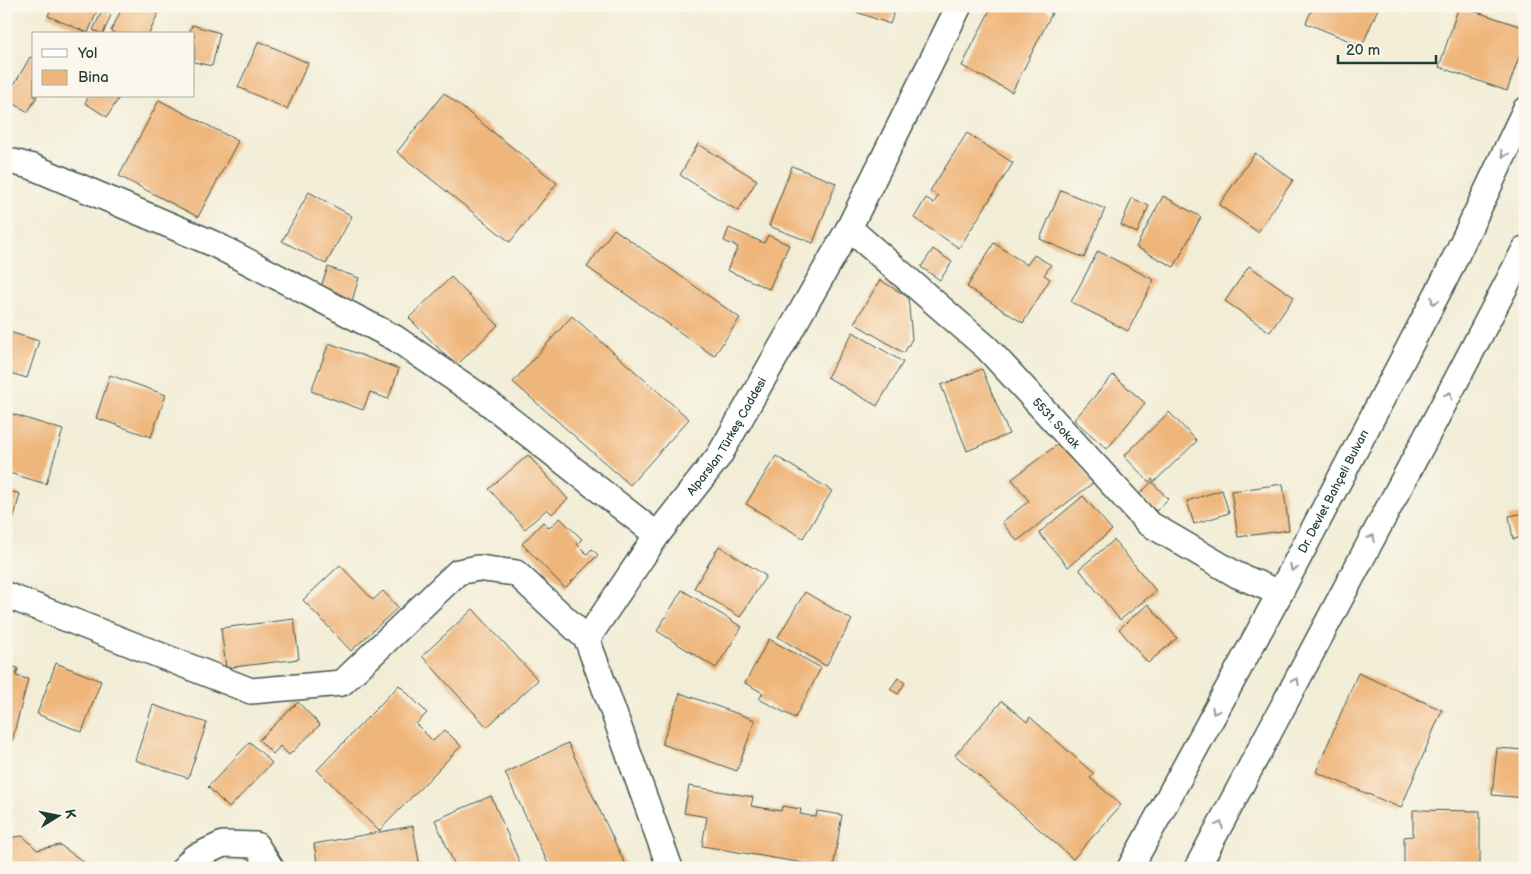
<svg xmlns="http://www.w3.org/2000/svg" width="1531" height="874" font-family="'Balsamiq Sans',sans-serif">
	<rect width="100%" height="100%" fill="#fbf7ec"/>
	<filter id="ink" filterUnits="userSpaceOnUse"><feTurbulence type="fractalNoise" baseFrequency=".02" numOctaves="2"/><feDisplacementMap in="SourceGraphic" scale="10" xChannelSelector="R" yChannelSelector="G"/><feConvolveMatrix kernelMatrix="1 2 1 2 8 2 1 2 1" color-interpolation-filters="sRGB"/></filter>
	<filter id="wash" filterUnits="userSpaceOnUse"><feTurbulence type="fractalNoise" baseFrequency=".0096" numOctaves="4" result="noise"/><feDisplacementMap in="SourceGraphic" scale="20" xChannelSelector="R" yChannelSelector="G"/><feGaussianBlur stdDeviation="1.12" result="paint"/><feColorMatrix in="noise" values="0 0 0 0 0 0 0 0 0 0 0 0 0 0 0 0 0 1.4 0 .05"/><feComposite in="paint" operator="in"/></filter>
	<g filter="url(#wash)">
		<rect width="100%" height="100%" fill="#f2edd6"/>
		<g id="blocks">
			<!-- building -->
			<path fill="#efb67b" d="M52 6H99L88 33 48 16Z
				M123 6H153L160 9 149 34H116L111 31Z
				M840 6H896L890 24Z
				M992 6H1040L1052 13 1012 92 962 66Z
				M1313 6H1379L1362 46 1306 23Z
				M1459 6 1525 28V40L1507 91 1439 67Z
				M102 11 111 15 103 34 93 30Z
				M192 25 220 33 212 66 194 62V34H189Z
				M259 41 308 63 287 109 238 87Z
				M30 57 34 59V96H37L28 112 6 99Z
				M444 93 557 183 510 242 397 152Z
				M89 96H120L107 117 85 103Z
				M159 100 238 141 198 217 119 176Z
				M967 133 1013 163 959 248 914 218 926 198 934 203 938 196 930 191Z
				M698 144 757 180 738 211 680 175Z
				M1255 153 1293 180 1258 232 1219 205Z
				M792 166 836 183 813 243 769 226Z
				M1061 190 1105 209 1084 258 1040 239Z
				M309 192 352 216 326 264 282 241Z
				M1163 196 1201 217 1174 267 1136 247Z
				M1132 198 1149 206 1137 233 1121 225Z
				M729 228 764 243 768 235 789 245 769 289 727 270 738 247 724 241Z
				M614 229 740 318 714 356 587 267Z
				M994 243 1027 265 1034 255 1051 265 1044 275 1050 279 1023 323 967 287Z
				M933 249 952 262 940 280 921 267Z
				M1098 251 1154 280 1128 331 1071 302Z
				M1249 266 1294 297 1270 332 1225 301Z
				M328 267 359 278 351 304 319 292Z
				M451 277 498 325 456 366 409 318Z
				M880 280 908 297 912 339 904 353 854 323Z
				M572 316 689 419 630 485 513 382Z
				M6 331 39 341 27 378 6 372Z
				M853 332 903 362 877 406 827 377Z
				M329 343 399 369 388 399 370 392 363 410 311 391Z
				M982 369 1009 434 967 451 941 385Z
				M110 375 166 395 151 437 96 418Z
				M1113 375 1145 403 1107 449 1074 420Z
				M6 412 63 430 46 484 6 472Z
				M1169 412 1197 441 1154 482 1152 479 1149 482 1124 456Z
				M1062 441 1093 483 1017 541 1002 522 1029 501 1012 479Z
				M528 455 568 499 552 514 547 509 525 529 489 489Z
				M776 456 832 491 803 538 746 504Z
				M1152 482 1168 499 1156 511 1139 494Z
				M1283 484 1289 530 1238 537 1231 491Z
				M6 490 20 494 13 520 6 518Z
				M1222 490 1229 513 1194 524 1187 501Z
				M1083 496 1112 530 1068 567 1039 533Z
				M1525 513V537L1513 539 1509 516Z
				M560 518 582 539 577 544 587 554 592 549 598 555 565 588 522 544 543 522 549 528Z
				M1114 540 1156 591 1120 620 1079 569Z
				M719 546 766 576 740 617 694 588Z
				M340 565 373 600 383 591 398 607 351 651 303 600Z
				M682 590 742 627 716 668 657 631Z
				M805 592 852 620 826 666 778 637Z
				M1148 604 1177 638 1148 663 1119 629Z
				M473 609 538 680 487 727 422 656Z
				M294 619 299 659 226 668 221 628Z
				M769 639 821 668 795 718 759 699 763 693 745 683Z
				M56 663 101 681 82 732 37 714Z
				M6 665 18 668 16 676 28 679 12 741 6 740Z
				M1358 673 1442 710 1401 808 1316 772Z
				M898 678 905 683 898 694 890 689Z
				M399 685 427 713 416 724 433 741 445 730 461 746 379 831 317 770Z
				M680 693 755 720 737 771 662 744Z
				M1002 701 1027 722 1030 717 1094 774 1090 778 1121 805 1073 859 955 755Z
				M298 702 320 725 289 755 280 746 273 754 259 740Z
				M153 705 207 723 188 778 135 760Z
				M250 742 272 763 229 808 208 787Z
				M568 743 627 868H550L505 773Z
				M1497 748 1525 750V798L1492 795Z
				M689 786 753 797 751 806 781 811 782 806 801 809 800 814 816 817 817 811 842 815 833 868 702 846 707 817 684 813Z
				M491 796 522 868H456L435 820Z
				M1413 810 1480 811V868H1404V837L1413 836Z
				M413 826 420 868H318L314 844Z
				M23 836 37 850 60 845 92 868H6V838Z"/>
		</g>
	</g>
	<g filter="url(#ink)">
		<use href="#blocks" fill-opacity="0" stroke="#3f574c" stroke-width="1"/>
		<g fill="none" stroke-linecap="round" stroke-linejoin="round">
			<!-- street casing -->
			<g stroke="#3f574c" stroke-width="28">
				<g id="street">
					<path d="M6 160 33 167 214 244 395 338 481 397 657 535"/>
					<path id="s1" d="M849 228 987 348 1148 523 1237 575 1280 593"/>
					<path d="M6 595 251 691 342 683 458 572 478 568 516 573 587 639"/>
					<path d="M184 868 193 858 223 844 256 845 271 868"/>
					<path id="s2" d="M670 868 587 639 657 535 719 456 849 228 959 6"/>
					<path id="s3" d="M1130 868 1280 593 1447 275 1525 110"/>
					<path d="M1197 868 1456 381 1525 249"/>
				</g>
			</g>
			<!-- street -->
			<use href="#street" stroke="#fff" stroke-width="25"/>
		</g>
		<!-- one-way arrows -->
		<defs><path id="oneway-chevron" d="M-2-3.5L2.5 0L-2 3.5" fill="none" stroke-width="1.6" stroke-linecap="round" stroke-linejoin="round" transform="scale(1.25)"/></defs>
		<g stroke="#8f9e9a">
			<use href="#oneway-chevron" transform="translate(1504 154) rotate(115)"/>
			<use href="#oneway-chevron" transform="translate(1434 301) rotate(118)"/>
			<use href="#oneway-chevron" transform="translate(1449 395) rotate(-62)"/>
			<use href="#oneway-chevron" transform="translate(1372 538) rotate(-62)"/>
			<use href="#oneway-chevron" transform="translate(1293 568) rotate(118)"/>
			<use href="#oneway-chevron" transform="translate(1296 681) rotate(-62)"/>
			<use href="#oneway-chevron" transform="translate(1215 711) rotate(119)"/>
			<use href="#oneway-chevron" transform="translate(1220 825) rotate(-62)"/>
		</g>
	</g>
	<g text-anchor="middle" stroke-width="4.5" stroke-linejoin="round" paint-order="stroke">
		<!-- street labels -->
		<g font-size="12" fill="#1f3d34" stroke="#fbf7ec">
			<text dy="4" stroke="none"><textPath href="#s1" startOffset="285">5531. Sokak</textPath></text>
			<text dy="4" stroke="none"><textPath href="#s2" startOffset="490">Alparslan Türkeş Caddesi</textPath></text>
			<text dy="4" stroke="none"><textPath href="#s3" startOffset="428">Dr. Devlet Bahçeli Bulvarı</textPath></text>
		</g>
	</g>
	<!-- margin -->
	<rect width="1531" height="874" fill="none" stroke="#fbf7ec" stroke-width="25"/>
	<!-- legend -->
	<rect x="32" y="32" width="162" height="65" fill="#fbf7ec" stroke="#a3ada2"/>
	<rect x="42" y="49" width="25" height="8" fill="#ffffff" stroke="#a3ada2"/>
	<text x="78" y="58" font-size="15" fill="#1f3d34">Yol</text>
	<rect x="42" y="70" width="25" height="15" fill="#efb67b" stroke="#a3ada2"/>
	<text x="78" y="82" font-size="15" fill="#1f3d34">Bina</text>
	<!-- north arrow -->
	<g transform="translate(58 816) rotate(80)" stroke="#fbf7ec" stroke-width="4" paint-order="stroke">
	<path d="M0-4L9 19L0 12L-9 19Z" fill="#1f3d34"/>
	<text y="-8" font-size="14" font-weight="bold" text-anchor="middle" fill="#1f3d34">K</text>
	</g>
	<!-- scale -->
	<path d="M1338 55v8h98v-8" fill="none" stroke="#1f3d34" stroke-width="2.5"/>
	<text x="1346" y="55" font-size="15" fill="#1f3d34" stroke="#fbf7ec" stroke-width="4" paint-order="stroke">20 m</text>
</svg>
